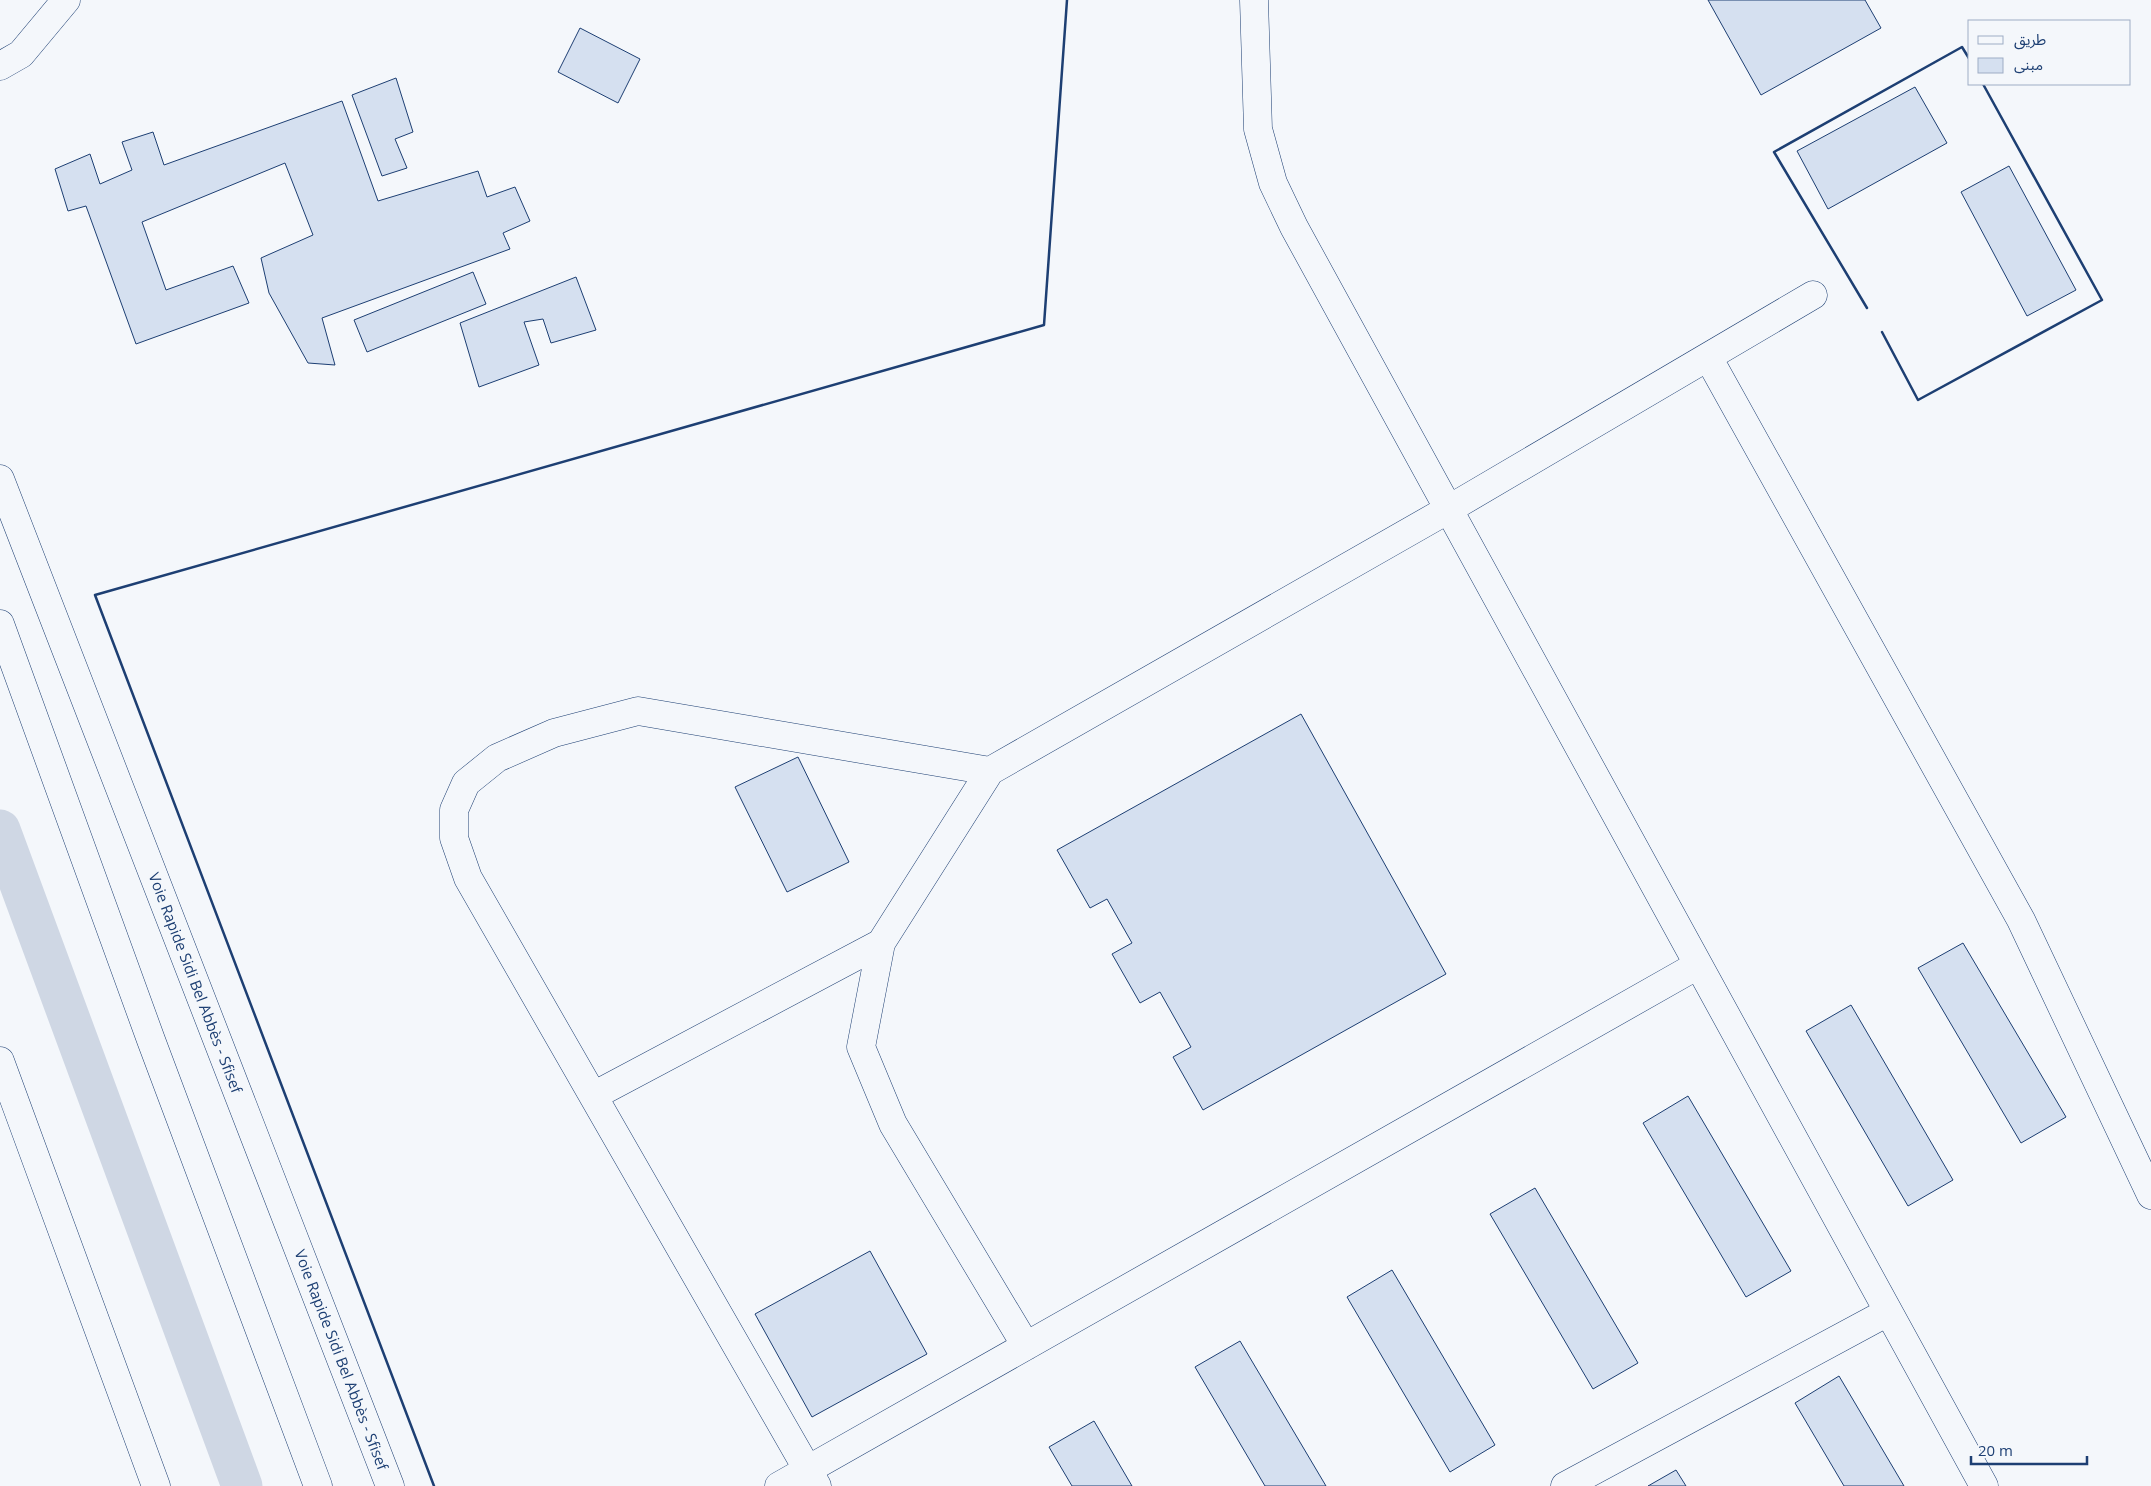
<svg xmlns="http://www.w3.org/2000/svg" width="2151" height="1486" font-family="'Open Sans','Noto Sans Arabic',sans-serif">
	<rect width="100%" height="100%" fill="#f4f7fb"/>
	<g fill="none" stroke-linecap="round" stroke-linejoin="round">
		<!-- canal -->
		<path stroke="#cfd7e4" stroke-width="41" d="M0 830 242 1486"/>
	</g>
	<!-- building -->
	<path fill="#d5e0f0" stroke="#1d3f73" d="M1708 0H1865L1881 28 1761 95Z
		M580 28 640 59 618 103 558 72Z
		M396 78 413 132 395 139 407 168 382 176 352 95Z
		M1915 87 1947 143 1828 209 1797 151Z
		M342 101 378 201 478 171 487 197 515 187 530 221 503 233 510 249 322 318 335 365 308 363 269 293 261 258 313 235 285 163 142 222 166 290 233 266 249 303 136 344 86 206 68 211 55 169 90 154 100 184 132 170 122 142 153 132 164 165Z
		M2009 166 2076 290 2027 316 1961 192Z
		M473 272 486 304 367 352 354 320Z
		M576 277 596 330 551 343 543 319 524 322 539 365 479 387 460 323Z
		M1301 714 1446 974 1203 1110 1173 1057 1191 1047 1160 992 1140 1003 1112 954 1132 943 1107 899 1090 908 1057 850Z
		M798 757 849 862 787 892 735 787Z
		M1963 943 2066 1117 2021 1143 1918 968Z
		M1851 1005 1953 1180 1908 1206 1806 1031Z
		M1688 1096 1791 1271 1746 1297 1643 1123Z
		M1535 1188 1638 1363 1593 1389 1490 1214Z
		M870 1251 927 1354 812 1417 755 1314Z
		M1392 1270 1495 1445 1450 1472 1347 1297Z
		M1240 1341 1326 1486H1265L1195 1367Z
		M1839 1376 1904 1486H1844L1795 1403Z
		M1094 1421 1132 1486H1072L1049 1447Z
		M1676 1470 1686 1486H1648Z"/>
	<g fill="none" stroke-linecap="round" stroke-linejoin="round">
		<!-- minor casing -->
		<g stroke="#1d3f73" stroke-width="29">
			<path id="minor" d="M1254 0 1258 129 1273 183 1294 227 1984 1486
				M0 66 21 54 66 0
				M1708 357 2021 920 2151 1195
				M990 771 1449 509 1813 295
				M0 1061 156 1486
				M593 1096 881 943
				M779 1486 1698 965
				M817 1486 468 878 454 838V810L466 783 497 758 554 733 638 711 990 771 881 943 861 1047 893 1124 1026 1346
				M1565 1486 1888 1312"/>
		</g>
		<!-- highway casing -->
		<g stroke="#1d3f73" stroke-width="29">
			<path id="highway" d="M0 479 390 1486
				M0 624 151 1040 318 1486"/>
		</g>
		<!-- minor -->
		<use href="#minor" stroke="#f4f7fb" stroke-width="28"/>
		<!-- highway -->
		<use href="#highway" stroke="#f4f7fb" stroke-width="28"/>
		<!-- wall -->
		<path stroke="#1d3f73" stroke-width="2.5" d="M1867 308 1774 152 1962 47 1970 60
			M1882 332 1918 400 2102 300 1983 84
			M434 1486 95 595 1044 325 1067 0"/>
	</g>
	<g text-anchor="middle" stroke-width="4" stroke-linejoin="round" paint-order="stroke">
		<!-- street labels -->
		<g font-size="15" fill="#1d3f73" stroke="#f4f7fb">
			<text transform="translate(195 983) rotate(69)" y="5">Voie Rapide Sidi Bel Abbès - Sfisef</text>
			<text transform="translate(341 1360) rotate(69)" y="5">Voie Rapide Sidi Bel Abbès - Sfisef</text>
		</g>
	</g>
	<!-- legend -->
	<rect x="1968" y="20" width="162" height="65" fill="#f4f7fb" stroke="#9eadc5"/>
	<rect x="1978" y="36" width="25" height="8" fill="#f4f7fb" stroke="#9eadc5"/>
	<text x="2014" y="45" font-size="15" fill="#1d3f73">طريق</text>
	<rect x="1978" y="58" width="25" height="15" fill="#d5e0f0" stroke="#9eadc5"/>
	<text x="2014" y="70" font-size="15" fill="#1d3f73">مبنى</text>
	<!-- scale -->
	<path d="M1971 1456v8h116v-8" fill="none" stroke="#1d3f73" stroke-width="2.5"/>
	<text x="1978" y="1456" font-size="15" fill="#1d3f73" stroke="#f4f7fb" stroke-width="4" paint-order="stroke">20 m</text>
</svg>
